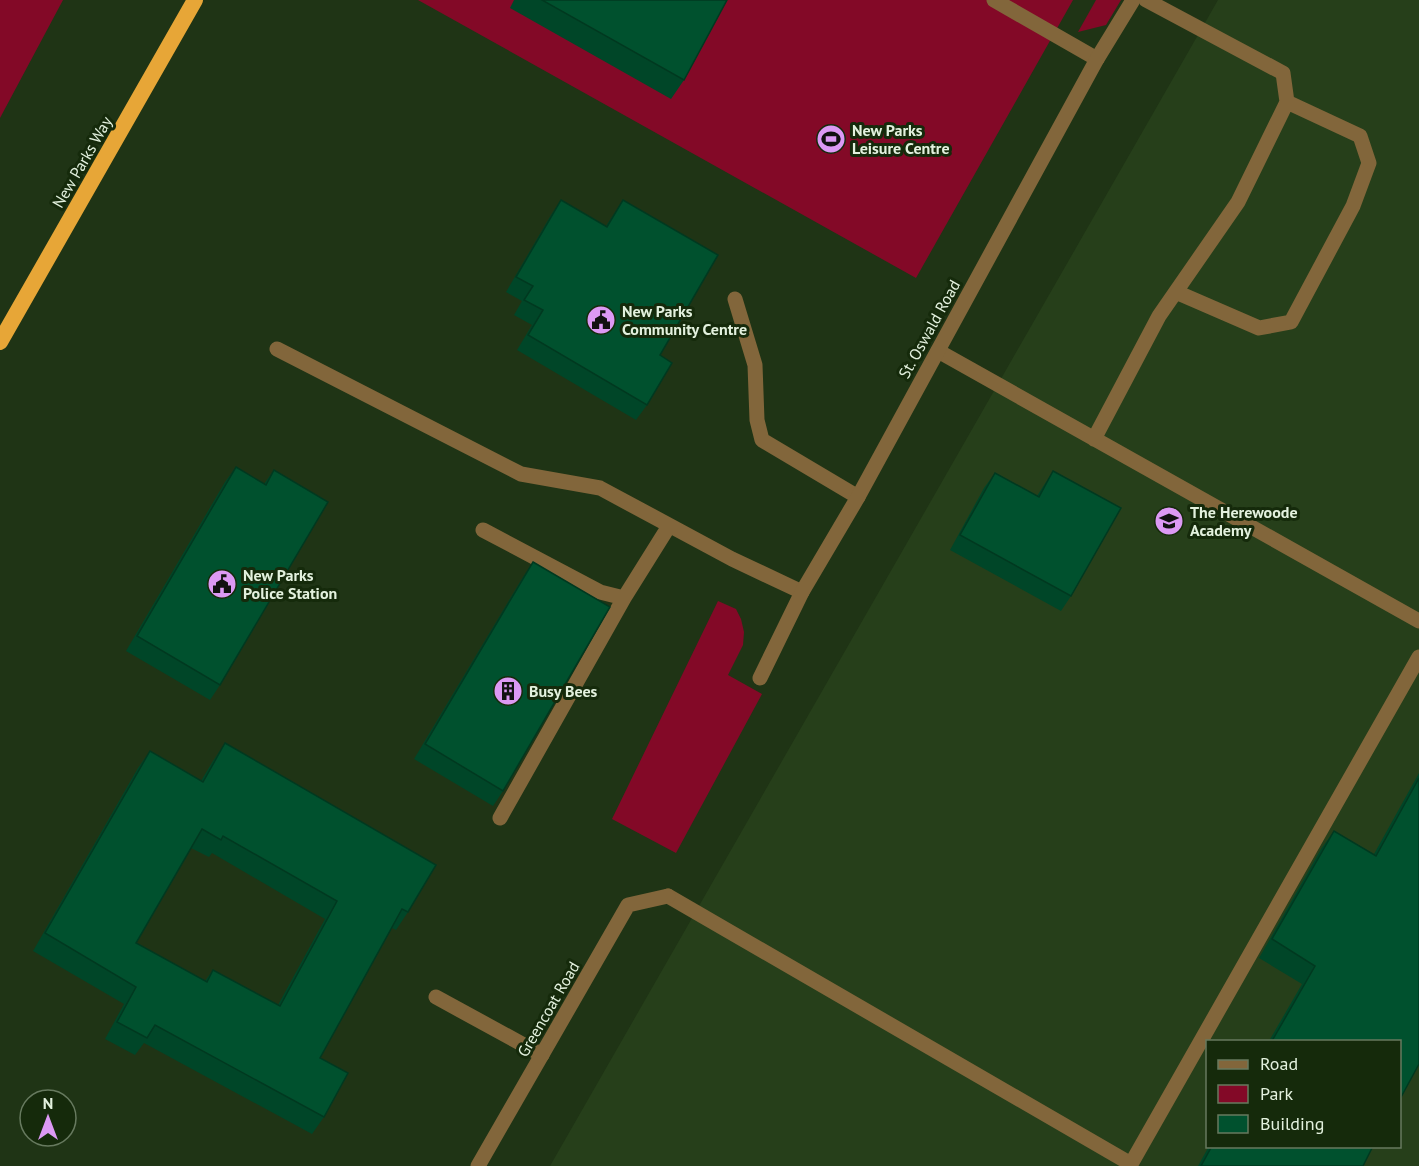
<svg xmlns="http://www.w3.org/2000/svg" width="1419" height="1166" font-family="'PT Sans',sans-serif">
	<rect width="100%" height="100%" fill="#1f3415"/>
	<!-- built -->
	<path fill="#263f1a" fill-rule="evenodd" d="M1218 0H1419V1166H550ZM1208 1042H1400V1146H1208Z"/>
	<!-- green -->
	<path fill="#830927" d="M0 0H63L0 118Z
		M418 0H1073L916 278Z
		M1096 0H1121L1106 25 1078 32Z
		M718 601 736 609 741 619 744 632 743 645 728 675 762 694 676 853 612 819Z"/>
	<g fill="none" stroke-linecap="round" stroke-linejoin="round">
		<!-- service -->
		<path stroke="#82663b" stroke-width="15" d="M994 0 1097 59
			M1176 292 1259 328 1291 322 1353 206 1369 163 1360 136 1287 102
			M735 299 755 365 757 420 762 440 858 497
			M277 349 521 474 600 488 732 559 802 592
			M938 351 1419 621
			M1094 439 1159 316 1238 202 1287 102 1283 73 1146 0
			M483 530 600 592 624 598 669 526
			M500 818 624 598
			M668 896 1131 1164 1419 657
			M436 997 542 1055"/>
		<!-- minor -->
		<path stroke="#82663b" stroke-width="15" d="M760 678 802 592 858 497 1097 59 1133 0
			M478 1166 628 905 668 896"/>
		<!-- trunk -->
		<path stroke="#e7a637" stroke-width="16" d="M0 342 195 0"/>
	</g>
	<!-- wall -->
	<path fill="#004628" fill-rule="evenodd" d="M514 0H727L684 80 671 99 510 8Z
		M561 200 606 226 623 200 660 355 647 405 636 420 517 350 532 325 514 315 522 301 506 292 551 215Z
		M236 467 264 484 274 470 220 685 210 700 126 651 225 482Z
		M1053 471 1071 596 1061 611 950 550 984 488 995 473 1037 496Z
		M533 562 503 791 493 806 414 759 523 577Z
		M225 743 408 912 396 930 392 928 320 1058 324 1117 312 1134 144 1043 135 1055 105 1039 124 1004 33 951 138 768 150 751 201 781 213 761ZM191 848 209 857 212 853 325 919 278 1005 213 970 205 981 136 943Z
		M1419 773V1064L1400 1041H1269L1302 984 1259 958 1321 849 1334 831 1374 854Z
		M1209 1146H1373L1363 1166H1198Z"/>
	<!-- building -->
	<path fill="#00512e" stroke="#003920" stroke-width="1.5" fill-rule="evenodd" d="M542 0H727L684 80Z
		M561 200 607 227 623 200 718 255 660 355 672 363 647 405 528 335 543 310 524 300 533 286 516 277Z
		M236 467 266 485 274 470 328 502 220 685 137 636Z
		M1053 471 1121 508 1071 596 960 535 995 473 1039 497Z
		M533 562 610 607 503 791 425 744Z
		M225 743 436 865 408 912 402 909 320 1058 348 1073 324 1117 155 1025 147 1038 117 1022 136 987 45 933 150 751 203 782ZM202 829 221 840 223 836 337 901 280 1006 213 970 207 982 136 943Z
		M1419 778V1064L1400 1099V1041H1272L1315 966 1272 939 1334 831 1376 856Z
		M1212 1146H1373L1363 1166H1201Z"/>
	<!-- icons -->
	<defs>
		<g id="stadium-disc" transform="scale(1.5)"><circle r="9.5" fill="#dc99f4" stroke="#152a0b"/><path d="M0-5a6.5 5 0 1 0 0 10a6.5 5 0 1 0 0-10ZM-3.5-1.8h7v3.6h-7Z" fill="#111"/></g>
		<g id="civic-disc" transform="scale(1.5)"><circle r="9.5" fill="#dc99f4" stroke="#152a0b"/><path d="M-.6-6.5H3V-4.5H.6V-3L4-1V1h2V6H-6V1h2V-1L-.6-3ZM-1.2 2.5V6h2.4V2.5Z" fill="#111"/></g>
		<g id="school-disc" transform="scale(1.5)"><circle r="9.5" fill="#dc99f4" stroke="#152a0b"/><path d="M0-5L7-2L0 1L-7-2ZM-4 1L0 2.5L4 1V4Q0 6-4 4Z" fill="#111"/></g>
		<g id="building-disc" transform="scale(1.5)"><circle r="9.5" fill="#dc99f4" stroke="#152a0b"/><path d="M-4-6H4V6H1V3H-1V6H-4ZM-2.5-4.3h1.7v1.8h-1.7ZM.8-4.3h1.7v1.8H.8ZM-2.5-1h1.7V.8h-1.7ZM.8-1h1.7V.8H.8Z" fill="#111"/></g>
	</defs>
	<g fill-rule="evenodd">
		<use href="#stadium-disc" x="831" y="139"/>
		<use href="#civic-disc" x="601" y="320"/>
		<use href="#school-disc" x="1169" y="521"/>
		<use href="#civic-disc" x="222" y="584"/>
		<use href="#building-disc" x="508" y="691"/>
	</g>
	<g text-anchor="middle" stroke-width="6" stroke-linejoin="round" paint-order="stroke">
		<!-- poi labels -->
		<g font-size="16" font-weight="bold" fill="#e3f1de" stroke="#152a0b" text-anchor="start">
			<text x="852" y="136">New Parks<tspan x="852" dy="18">Leisure Centre</tspan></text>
			<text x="622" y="317">New Parks<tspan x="622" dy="18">Community Centre</tspan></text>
			<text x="1190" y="518">The Herewoode<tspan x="1190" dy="18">Academy</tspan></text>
			<text x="243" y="581">New Parks<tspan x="243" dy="18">Police Station</tspan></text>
			<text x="529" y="697">Busy Bees</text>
		</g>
		<!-- street labels -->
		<g font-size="16" fill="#e3f1de" stroke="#152a0b">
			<text transform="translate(82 162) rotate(-60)" y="6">New Parks Way</text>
			<text transform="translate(929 329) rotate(-61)" y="6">St. Oswald Road</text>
			<text transform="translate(548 1009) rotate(-60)" y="6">Greencoat Road</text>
		</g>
	</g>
	<!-- legend -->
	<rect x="1206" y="1040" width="195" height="108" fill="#152a0b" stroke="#677a5f" stroke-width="1.5"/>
	<rect x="1218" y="1060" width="30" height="9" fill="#82663b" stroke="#677a5f" stroke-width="1.5"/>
	<text x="1260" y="1070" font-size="18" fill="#e3f1de">Road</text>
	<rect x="1218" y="1085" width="30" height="18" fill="#830927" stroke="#677a5f" stroke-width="1.5"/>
	<text x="1260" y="1100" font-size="18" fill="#e3f1de">Park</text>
	<rect x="1218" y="1115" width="30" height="18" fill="#00512e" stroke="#677a5f" stroke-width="1.5"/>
	<text x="1260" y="1130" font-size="18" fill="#e3f1de">Building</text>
	<!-- north arrow -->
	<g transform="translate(48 1118)"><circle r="28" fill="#152a0b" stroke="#677a5f" stroke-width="1.5"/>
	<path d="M0-4.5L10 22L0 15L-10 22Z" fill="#dc99f4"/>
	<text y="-9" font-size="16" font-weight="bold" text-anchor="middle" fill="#e3f1de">N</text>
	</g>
</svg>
